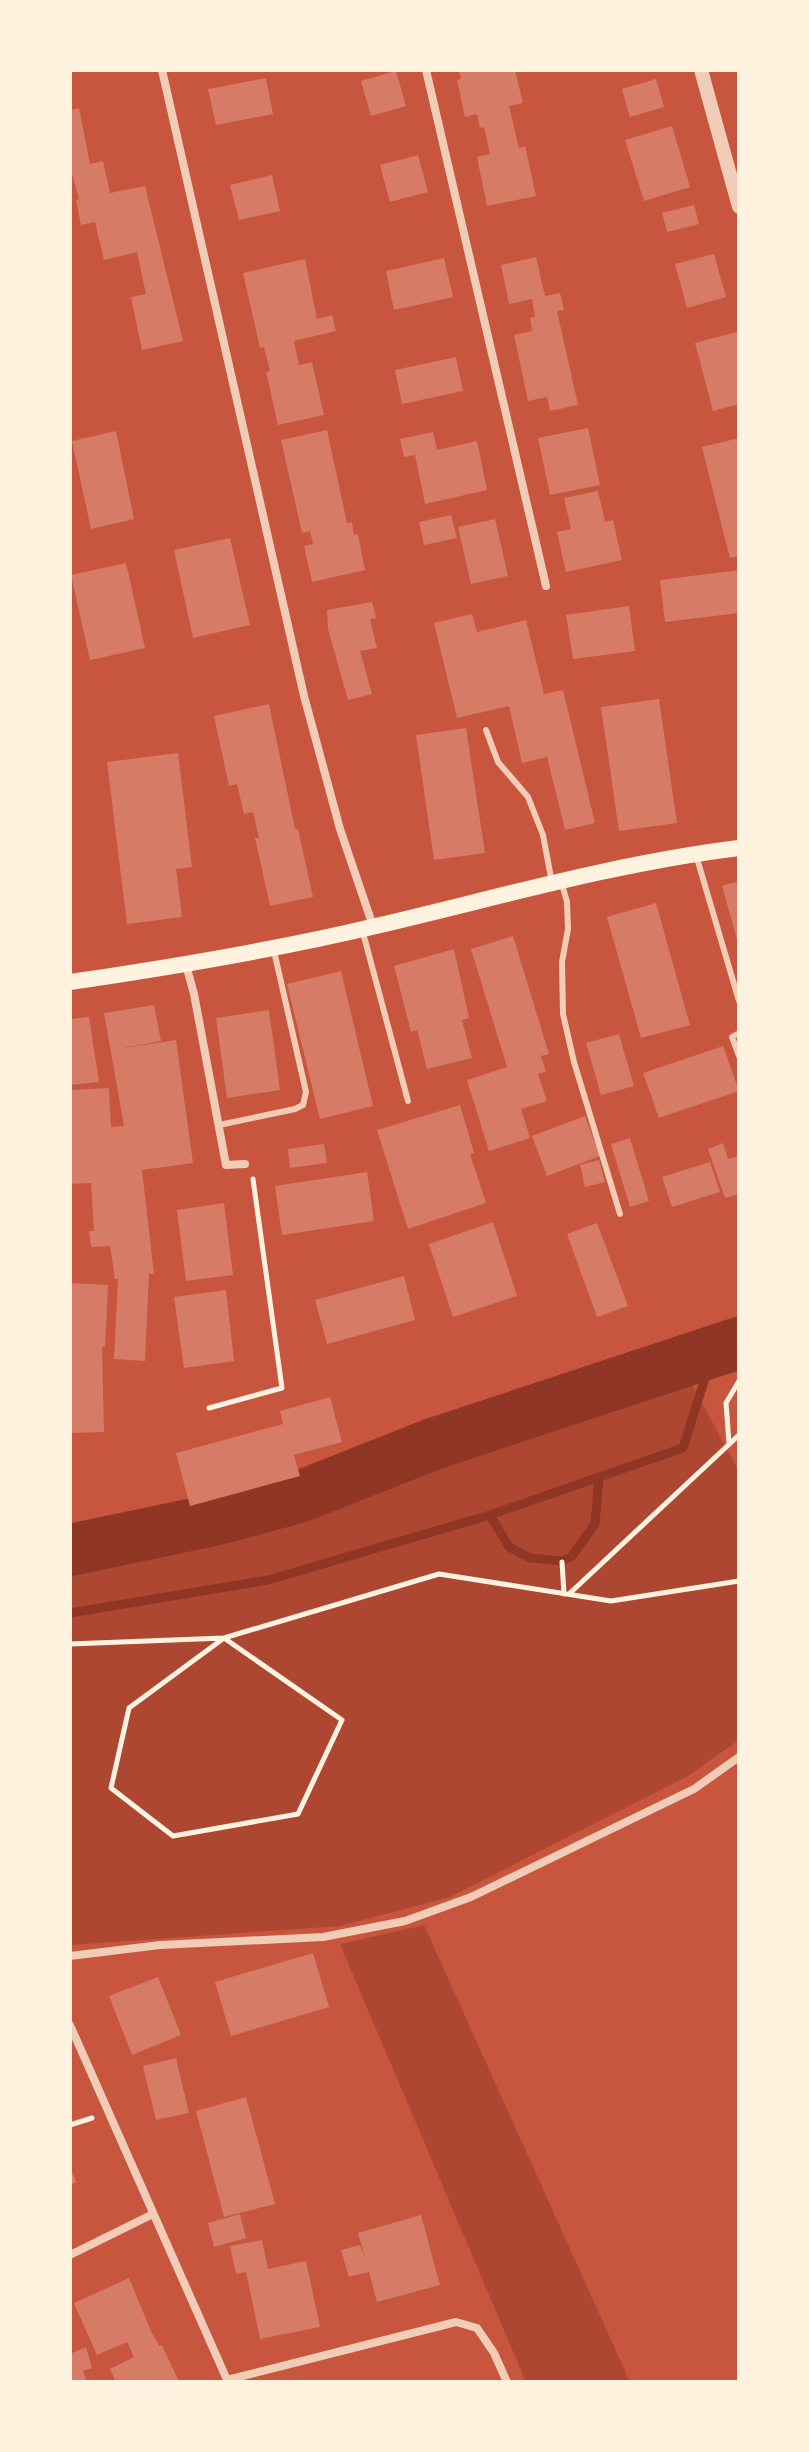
<svg xmlns="http://www.w3.org/2000/svg" width="809" height="2452" font-family="'Alegreya Sans',sans-serif">
	<rect width="100%" height="100%" fill="#c8553d"/>
	<!-- green -->
	<path fill="#ae4732" d="M685 1371 739 1472V1740L688 1776 450 1897 340 1926 70 1945V1559L228 1524Z
		M424 1925 630 2382H526L340 1944Z"/>
	<g fill="none" stroke-linecap="round" stroke-linejoin="round">
		<!-- stream -->
		<path stroke="#8f3625" stroke-width="9" d="M490 1515 509 1547 530 1558 562 1561 571 1557 595 1524 599 1478
			M70 1613 268 1580 490 1515 683 1448 713 1353"/>
		<!-- river -->
		<path stroke="#8f3625" stroke-width="52" d="M70 1550 218 1519 299 1497 433 1444 739 1343"/>
	</g>
	<!-- building -->
	<path fill="#d67c66" d="M459 70H515L523 103 509 106 519 148 525 146 536 196 487 206 477 157 490 154 484 127 480 128 477 114 465 117 457 80 461 79Z
		M396 71 406 106 371 116 361 81Z
		M266 78 273 114 216 125 208 89Z
		M656 79 664 107 630 117 622 89Z
		M79 108 90 164 103 161 110 193 145 186 183 341 142 350 131 297 146 294 137 252 104 260 95 222 81 225 76 200 79 199 70 167V110Z
		M672 126 690 187 644 201 625 140Z
		M418 155 428 192 390 202 380 165Z
		M272 175 280 211 239 220 230 185Z
		M694 205 699 224 667 232 662 213Z
		M714 254 726 297 687 308 675 264Z
		M536 257 545 296 560 293 564 310 557 311 578 405 550 411 547 397 528 401 514 335 532 331 530 318 535 317 532 299 509 304 501 265Z
		M444 258 453 297 394 310 386 271Z
		M305 259 317 319 332 315 336 331 294 341 299 365 312 362 324 415 278 425 266 372 270 371 264 347 260 348 243 273Z
		M737 332 739 341V404L713 411 695 343Z
		M456 357 463 391 402 404 395 370Z
		M588 428 600 485 550 495 538 438Z
		M327 430 347 523 352 522 354 535 358 534 365 570 312 582 304 546 313 544 310 531 302 533 281 440Z
		M116 431 134 519 91 529 72 441Z
		M433 432 437 450 477 441 487 490 425 504 415 455 404 457 400 439Z
		M739 438V556L730 558 702 447Z
		M598 491 605 522 613 520 622 560 566 572 557 532 571 529 564 498Z
		M451 515 457 538 424 545 419 522Z
		M495 519 508 576 471 584 458 527Z
		M230 538 250 625 193 638 174 550Z
		M126 563 145 648 90 660 71 575Z
		M739 570V613L665 622 660 580Z
		M372 602 376 618 370 619 377 648 360 651 372 694 348 700 328 629 327 610Z
		M629 606 635 651 573 659 566 615Z
		M472 614 477 632 526 620 544 694 563 690 595 823 565 830 547 757 522 763 509 706 457 718 434 623Z
		M659 699 677 823 619 831 601 707Z
		M269 704 295 829H298L313 897 270 906 255 838H259L253 812 244 814 237 784 229 786 214 716Z
		M466 728 485 853 434 860 416 735Z
		M178 753 192 867 176 869 182 917 127 924 107 762Z
		M739 881V943H738L722 886Z
		M656 903 690 1025 641 1038 607 917Z
		M513 936 549 1054 541 1056 546 1072 538 1074 547 1101 521 1109 530 1138 489 1151 467 1080 507 1067 471 949Z
		M454 949 469 1018 462 1020 472 1058 427 1069 417 1030 411 1032 394 966Z
		M341 971 373 1106 320 1119 287 984Z
		M154 1005 161 1041 118 1049 176 1040 193 1163 142 1170 154 1274H149L145 1361 114 1359 118 1279H115L110 1246 91 1247 89 1231H94L91 1183 70 1184V1090L109 1088 111 1127 124 1126 104 1013Z
		M269 1010 280 1090 227 1098 216 1018Z
		M89 1017 99 1082 70 1085V1019Z
		M619 1034 634 1086 601 1095 586 1043Z
		M723 1046 739 1091 659 1118 643 1073Z
		M460 1105 474 1153 470 1154 486 1203 408 1229 377 1130Z
		M585 1116 600 1156 547 1176 532 1136Z
		M630 1138 649 1201 630 1207 611 1144Z
		M723 1143 728 1159 739 1156V1194L725 1198 708 1149Z
		M324 1144 327 1163 290 1168 288 1149Z
		M599 1160 605 1182 585 1187 580 1165Z
		M710 1162 720 1192 672 1207 662 1177Z
		M367 1172 374 1221 282 1235 275 1186Z
		M224 1203 233 1275 186 1281 177 1210Z
		M493 1222 517 1296 453 1317 429 1244Z
		M597 1223 628 1306 597 1317 567 1234Z
		M404 1276 415 1320 327 1344 315 1300Z
		M70 1283 108 1285 105 1347H102L104 1432 70 1433Z
		M226 1290 234 1361 184 1368 174 1297Z
		M330 1397 342 1442 294 1455 300 1476 190 1506 176 1453 283 1424 280 1411Z
		M313 1953 329 2007 231 2036 215 1982Z
		M158 1977 181 2035 132 2055 109 1996Z
		M176 2058 189 2113 156 2120 143 2066Z
		M246 2097 275 2204 224 2217 196 2111Z
		M70 2166 76 2182 70 2185Z
		M240 2214 246 2238 214 2247 208 2223Z
		M421 2215 440 2285 377 2302 369 2272 349 2277 341 2250 360 2245 366 2261 358 2233Z
		M262 2240 268 2269 306 2261 320 2327 260 2339 246 2272 236 2274 230 2246Z
		M129 2278 151 2331 159 2346 162 2345 179 2382H116L110 2369 134 2357 127 2342 97 2355 74 2303Z
		M86 2347 92 2368 83 2371 87 2382H70V2354Z"/>
	<g fill="none" stroke-linecap="round" stroke-linejoin="round">
		<!-- path -->
		<path stroke="#fff3e0" stroke-width="5" d="M209 1408 282 1388 253 1179
			M729 1443 726 1403 739 1381
			M562 1562 564 1594
			M569 1594 739 1435
			M224 1638 342 1720 298 1814 173 1836 111 1788 129 1708Z
			M70 1644 224 1638 439 1574 611 1601 739 1581
			M70 2125 92 2118"/>
		<!-- service -->
		<path stroke="#f1ccb7" stroke-width="6" d="M486 730 498 762 528 797 543 835 552 883
			M696 855 739 1001
			M562 884 567 902 568 929 562 962 563 1014 574 1062 620 1214
			M362 929 408 1101
			M739 1033 732 1037 739 1056
			M219 1125 295 1109 303 1105 306 1092 274 951"/>
		<!-- minor -->
		<path stroke="#f1ccb7" stroke-width="8" d="M162 70 304 696 340 829 373 926
			M426 70 546 586
			M186 965 194 994 226 1165 245 1164
			M70 1956 160 1945 323 1937 405 1921 471 1897 694 1789 739 1757
			M70 2025 228 2382
			M70 2255 153 2214
			M227 2380 456 2322 477 2328 494 2353 507 2382"/>
		<!-- tertiary -->
		<path stroke="#f1ccb7" stroke-width="14" d="M701 70 739 207"/>
		<!-- secondary -->
		<path stroke="#fff3e0" stroke-width="16" d="M70 982C173 967 275 950 376 926 496 898 616 863 739 848"/>
	</g>
	<!-- border -->
	<rect width="809" height="2452" fill="none" stroke="#fff3e0" stroke-width="144"/>
</svg>
